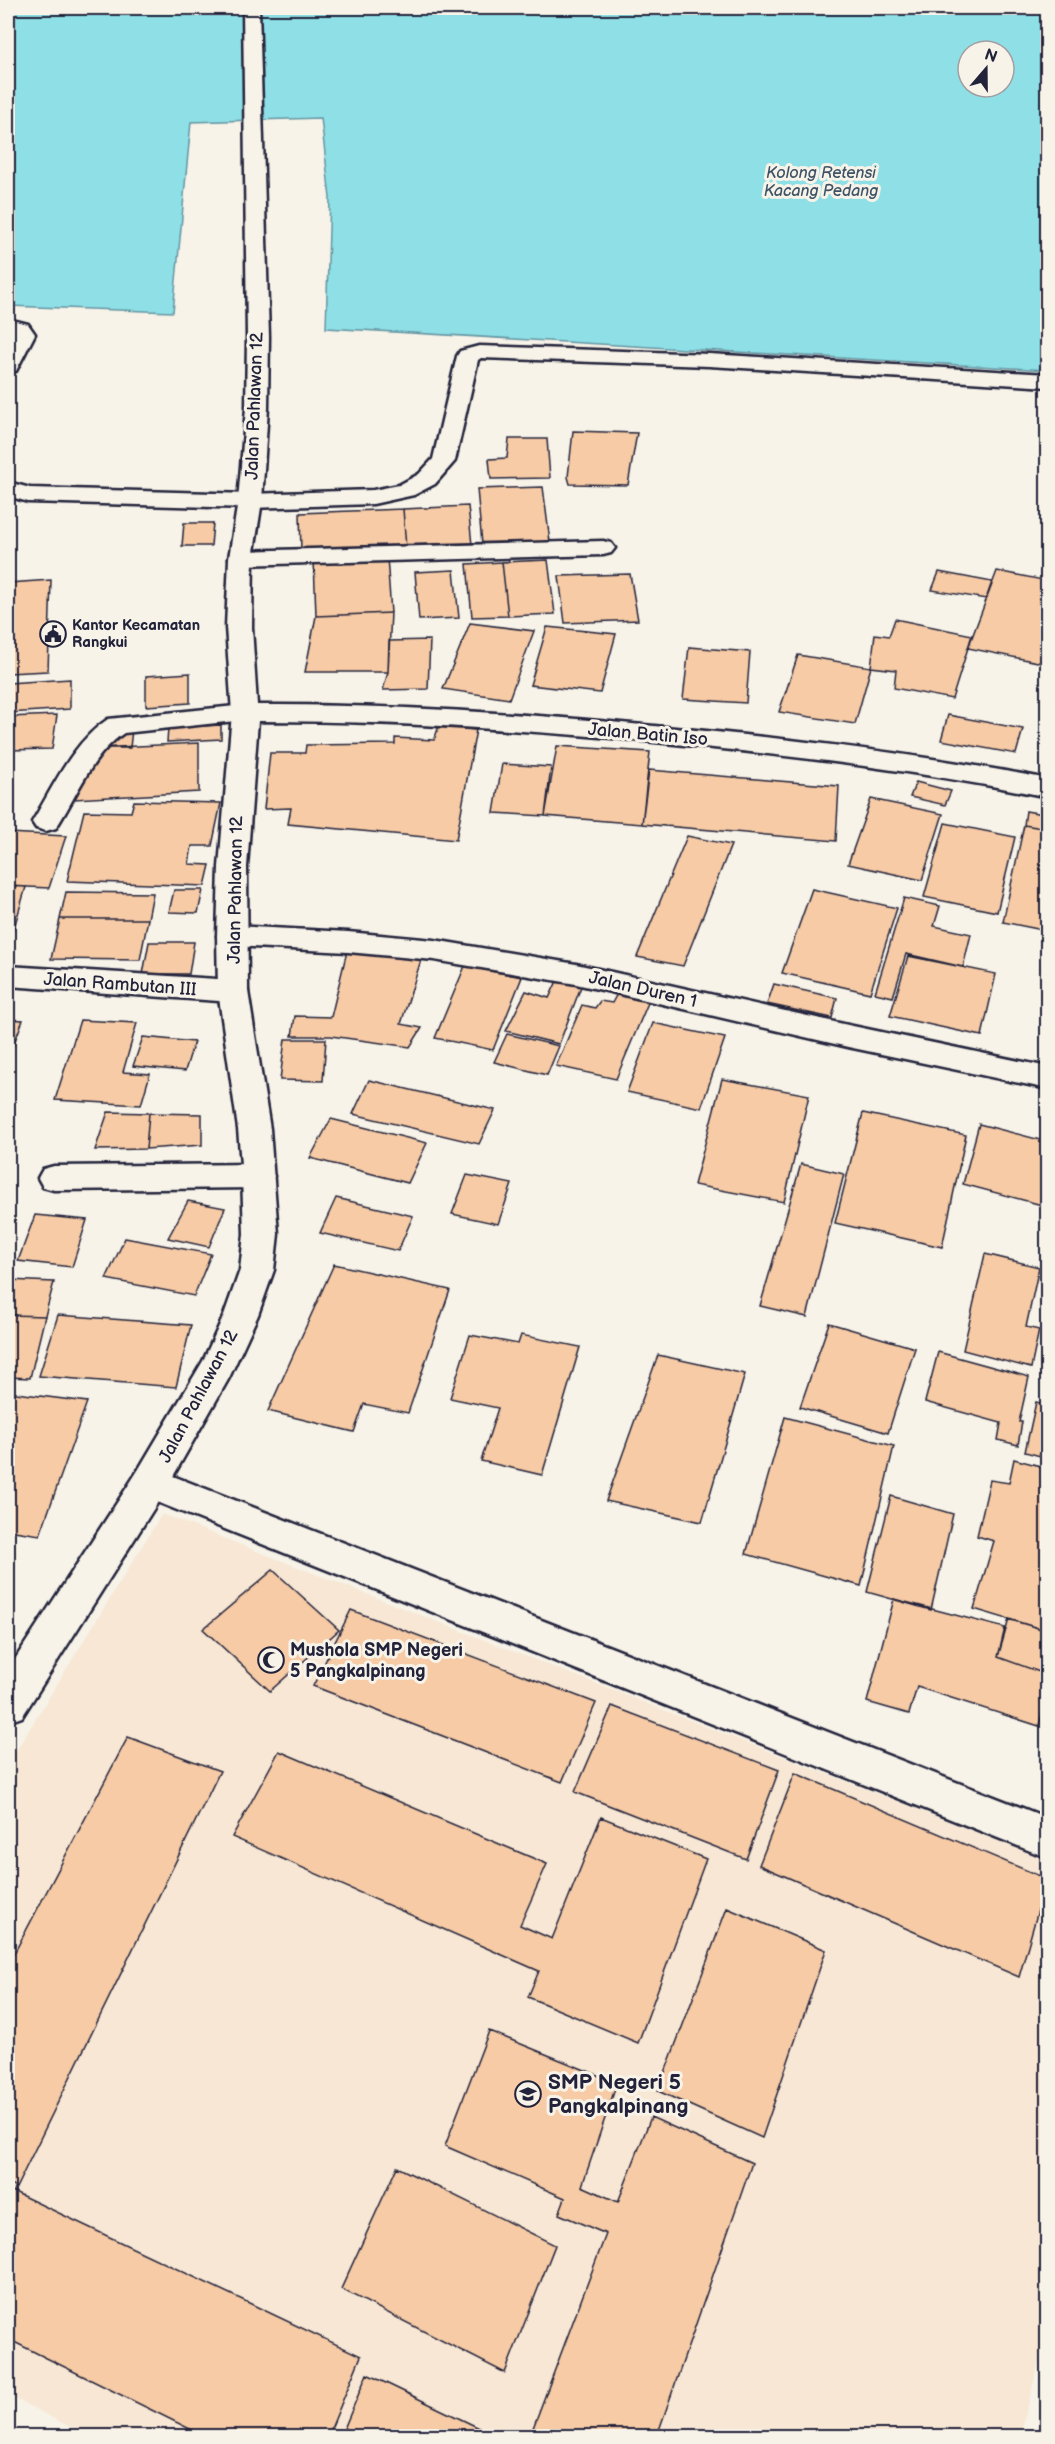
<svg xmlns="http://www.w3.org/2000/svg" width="1055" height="2444" font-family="'Balsamiq Sans',sans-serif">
	<rect width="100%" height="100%" fill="#f7f3e8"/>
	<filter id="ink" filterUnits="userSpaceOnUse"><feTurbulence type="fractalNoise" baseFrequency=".0167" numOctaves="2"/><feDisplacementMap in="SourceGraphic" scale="12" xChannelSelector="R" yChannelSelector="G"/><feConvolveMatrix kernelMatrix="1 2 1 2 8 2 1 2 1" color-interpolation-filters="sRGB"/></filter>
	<g filter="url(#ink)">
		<!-- built -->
		<path fill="#f7e7d4" d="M162 1514 1047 1860V2329L1020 2436H88L8 2395V1764Z"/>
		<!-- water -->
		<path fill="#8fe0e6" stroke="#6394a2" stroke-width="1.5" fill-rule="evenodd" d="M8 8H1047V370L326 328 330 198 321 118 191 122 173 312 8 306ZM968 51H1004V87H968Z"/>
		<!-- building -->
		<path fill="#f6cba5" stroke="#22223b" stroke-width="1.5" d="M573 431 637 433 628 485 570 484 568 477Z
			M509 439H547L550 478 491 479 489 459 507 458Z
			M543 487 550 542 482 544 477 489Z
			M468 506 472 545 406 548 403 509Z
			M403 509 406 548 301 552 300 513Z
			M184 523H213L211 546H182Z
			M387 557 391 613 316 616 314 560Z
			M548 560 555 614 508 616 502 562Z
			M502 562 508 616 472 617 467 564Z
			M454 570 459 618 419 620 415 572Z
			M997 571 1048 581V664L968 648Z
			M939 572 992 582 986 599 932 590Z
			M630 574 638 620 565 623 559 576Z
			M51 580 48 671 8 673V583Z
			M391 613 388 672H305L316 616Z
			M895 619 972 635 952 699 894 688 896 670 871 667 875 634 889 636Z
			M470 623 534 631 509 699 443 689Z
			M547 627 616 634 600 693 530 685Z
			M430 640 428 689 383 690 388 672 389 641Z
			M689 647 750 652 746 703 683 699Z
			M798 655 871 667 855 724 779 712Z
			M190 673V703L146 706V676Z
			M70 679V709L8 713V683Z
			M57 715 52 749 8 750V717Z
			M948 715 1023 729 1016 754 941 740Z
			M221 725V739L167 742 168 728Z
			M439 726 476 730 456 840 288 824 291 808 264 809 270 753H305L306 745 395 744V738L434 740Z
			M132 729 130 748H97L105 738Z
			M199 743V792L74 799 97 748Z
			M557 746 650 752 642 824 545 816Z
			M502 764 551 767 545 816 494 813Z
			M649 770 839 786 836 841 642 824Z
			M916 782 951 791 945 805 910 797Z
			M871 799 943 814 922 880 848 864Z
			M134 801 221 803 212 846H192L189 864 210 865 205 886 67 881 84 811 131 812Z
			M1026 811 1048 815V829L1024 825Z
			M945 823 1015 837 997 912 924 897Z
			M1024 825 1048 829V931L1003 922Z
			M8 833 66 836 49 888 8 886Z
			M687 836 731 845 683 966 637 957Z
			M8 886 26 887 8 948Z
			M812 889 897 908 870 993 782 973Z
			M174 890H203L198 913 169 912Z
			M66 892 153 893 148 919H60Z
			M904 898 940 906 934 926 971 934 963 967 906 954 893 997 875 993Z
			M60 919H148L140 960 51 959Z
			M149 942H194L189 974H143Z
			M347 951 421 960 401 1024 422 1028 410 1047 331 1036H292L295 1016 331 1017Z
			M908 956 996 974 982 1036 890 1016Z
			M465 966 522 977 493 1050 435 1038Z
			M559 977 582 984 559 1044 506 1031 526 991 549 998Z
			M774 984 837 998 832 1018 767 1004Z
			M619 990 650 998 616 1079 556 1066 582 1005 595 1008 600 1001 612 1003Z
			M8 1019 23 1020 8 1059Z
			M80 1020 137 1023 123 1072 150 1074 141 1105 55 1100Z
			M653 1023 725 1038 701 1108 627 1092Z
			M507 1034 559 1046 547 1075 494 1062Z
			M143 1037 194 1042 185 1071 133 1066Z
			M285 1039H326L323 1081 280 1080Z
			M722 1079 809 1095 784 1202 694 1185Z
			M369 1080 495 1110 479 1144 353 1114Z
			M108 1112 149 1113 146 1149 95 1150Z
			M149 1113 202 1114V1145L146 1149Z
			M863 1113 966 1135 942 1247 835 1223Z
			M331 1119 427 1143 408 1183 310 1158Z
			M979 1124 1048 1142V1183L1042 1205 963 1184Z
			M801 1164 844 1174 807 1317 760 1306Z
			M467 1175 512 1184 498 1224 452 1214Z
			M336 1198 413 1216 398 1251 320 1233Z
			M188 1201 225 1208 209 1247 168 1238Z
			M35 1215 87 1220 72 1267 18 1261Z
			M125 1238 211 1254 194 1296 106 1279Z
			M985 1254 1039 1267 1026 1327 1039 1330 1031 1368 963 1350Z
			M334 1264 450 1290 408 1413 364 1404 354 1432 268 1411Z
			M8 1280 54 1282 45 1316 8 1315Z
			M8 1315 45 1316 30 1378 8 1377Z
			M58 1315 191 1325 176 1387 39 1376Z
			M829 1323 915 1348 888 1433 800 1407Z
			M470 1335 518 1344 521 1335 580 1347 542 1475 481 1461 498 1408 450 1398Z
			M938 1352 1029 1377 1019 1422H1022L1018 1445 998 1440 1001 1423 925 1402Z
			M658 1355 745 1374 702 1522 606 1501Z
			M8 1392 87 1402 40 1535 8 1530Z
			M1036 1402 1048 1405V1458L1025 1452Z
			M785 1417 894 1446 861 1586 746 1554Z
			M1014 1459 1048 1468V1631L974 1609 994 1541 977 1536 990 1480 1009 1483Z
			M891 1496 953 1514 931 1610 867 1592Z
			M273 1570 339 1630 270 1691 203 1629Z
			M894 1599 1005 1628 998 1657 1048 1675V1689L1039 1726 917 1687 909 1714 867 1702Z
			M351 1610 596 1703 562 1782 313 1686Z
			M1009 1619 1048 1631V1675L998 1657Z
			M612 1706 779 1770 746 1859 575 1792Z
			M128 1737 220 1771 16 2188 8 2184V1965Z
			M279 1751 547 1864 520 1925 552 1939 601 1817 706 1859 638 2043 528 1997 539 1971 232 1837Z
			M795 1773 1047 1879 1019 1977 759 1865Z
			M727 1908 826 1950 762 2138 658 2091Z
			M489 2031 617 2083 582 2186 618 2202 651 2117 752 2163 657 2436H530L606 2234 559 2214 565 2198 445 2146Z
			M397 2167 555 2245 505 2373 341 2289Z
			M8 2189 361 2356 328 2436H204L8 2339Z
			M367 2374 496 2436H341Z"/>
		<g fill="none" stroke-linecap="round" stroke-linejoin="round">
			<!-- street casing -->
			<g stroke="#22223b" stroke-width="5">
				<path id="street" d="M8 319 28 324 35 334 16 371 8 372V346L13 334 8 331Z
					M479 346 709 354 1048 374V387L709 366 481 358 478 360 455 461 435 484 414 495 373 504 250 508 28 502 8 496V482L30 488 250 494 373 490 399 485 419 474 433 459 457 356 460 351Z
					M603 541 611 543 615 548 611 553 603 555 241 565 232 563 229 558 232 553 241 551Z
					M245 705 254 707 258 713 254 719 124 733C91 755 77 796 56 828L46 831 36 828 32 822C54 786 72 743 108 719Z
					M232 926 348 932 434 940 576 964 848 1025 1048 1067V1089L848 1047 576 984 434 960 348 952 232 946 222 943 217 936 222 929Z
					M8 966 233 980 244 984 248 991 244 998 233 1002 8 986Z
					M258 1164 269 1167 274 1176 269 1185 258 1188 54 1190 43 1187 38 1178 43 1169 54 1166Z
					M150 1467 1048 1818V1858L137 1494 132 1483 137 1472Z"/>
			</g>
			<!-- secondary casing -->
			<g stroke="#22223b" stroke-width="5">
				<path id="secondary" d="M243 8H259L269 337 268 408 262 501 253 558 252 627 257 705C394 704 530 714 665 727 794 739 921 754 1048 779V797C921 771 794 756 665 743 530 730 394 721 258 721L247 867 248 991 270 1129 278 1234 274 1270 258 1315 229 1378 163 1494 22 1717 8 1722V1670L137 1472 203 1361 224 1315 240 1270 244 1234 242 1176 238 1129 218 991 217 936 219 867 232 713 226 627 229 558 238 501 246 408 247 337Z"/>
			</g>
			<!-- street -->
			<use href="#street" fill="#f7f3e8" fill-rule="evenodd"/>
			<!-- secondary -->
			<use href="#secondary" fill="#f7f3e8" fill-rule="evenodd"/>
		</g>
	</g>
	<!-- icons -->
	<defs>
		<g id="civic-ring" transform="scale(1.35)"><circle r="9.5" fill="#f7f3e8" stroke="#22223b" stroke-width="1.5"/><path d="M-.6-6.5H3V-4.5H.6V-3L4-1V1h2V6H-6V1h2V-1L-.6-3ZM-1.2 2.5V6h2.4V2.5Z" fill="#22223b"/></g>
		<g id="mosque-ring" transform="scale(1.35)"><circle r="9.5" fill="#f7f3e8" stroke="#22223b" stroke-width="1.5"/><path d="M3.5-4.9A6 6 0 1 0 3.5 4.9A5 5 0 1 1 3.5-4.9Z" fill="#22223b"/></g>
		<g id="school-ring" transform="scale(1.35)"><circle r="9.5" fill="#f7f3e8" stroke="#22223b" stroke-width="1.5"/><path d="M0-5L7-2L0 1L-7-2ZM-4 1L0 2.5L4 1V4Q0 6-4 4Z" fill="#22223b"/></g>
	</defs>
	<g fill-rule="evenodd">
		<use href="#civic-ring" x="53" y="634"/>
		<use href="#mosque-ring" x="271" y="1660"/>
		<use href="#school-ring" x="528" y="2094"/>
	</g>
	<g text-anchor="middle" stroke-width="6" stroke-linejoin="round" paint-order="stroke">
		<!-- far-poi labels -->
		<g font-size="15" font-weight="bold" fill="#22223b" stroke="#f7f3e8" text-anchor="start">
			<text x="72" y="630">Kantor Kecamatan<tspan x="72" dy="17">Rangkui</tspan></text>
		</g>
		<!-- far-water labels -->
		<g font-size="16" font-style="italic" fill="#3d5266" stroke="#f7f3e8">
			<text x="821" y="178">Kolong Retensi<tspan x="821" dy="18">Kacang Pedang</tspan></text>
		</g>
		<!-- street labels -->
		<g font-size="18" fill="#22223b" stroke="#f7f3e8">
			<text transform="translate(254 406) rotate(-88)" y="6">Jalan Pahlawan 12</text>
			<text transform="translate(648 734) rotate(5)" y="6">Jalan Batin Iso</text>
			<text transform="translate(235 890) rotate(-89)" y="6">Jalan Pahlawan 12</text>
			<text transform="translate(120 984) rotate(4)" y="6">Jalan Rambutan III</text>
			<text transform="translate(643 989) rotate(13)" y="6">Jalan Duren 1</text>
			<text transform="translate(198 1396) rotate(-62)" y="6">Jalan Pahlawan 12</text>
		</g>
		<!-- poi labels -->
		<g font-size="18" font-weight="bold" fill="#22223b" stroke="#f7f3e8" text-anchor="start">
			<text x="290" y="1656">Mushola SMP Negeri<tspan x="290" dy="21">5 Pangkalpinang</tspan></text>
		</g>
		<!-- near-poi labels -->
		<g font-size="21" font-weight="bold" fill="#22223b" stroke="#f7f3e8" text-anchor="start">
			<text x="548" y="2089">SMP Negeri 5<tspan x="548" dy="24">Pangkalpinang</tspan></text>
		</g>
	</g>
	<!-- margin -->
	<rect width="1055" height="2444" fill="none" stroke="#f7f3e8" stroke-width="30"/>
	<rect x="15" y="15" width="1025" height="2414" fill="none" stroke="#22223b" stroke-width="2" filter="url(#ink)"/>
	<!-- north arrow -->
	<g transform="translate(986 69) rotate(20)"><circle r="28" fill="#f7f3e8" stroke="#a29fa3" stroke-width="1.5"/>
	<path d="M0-4.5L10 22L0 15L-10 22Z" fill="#22223b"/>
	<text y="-9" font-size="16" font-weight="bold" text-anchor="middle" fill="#22223b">N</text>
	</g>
</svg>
